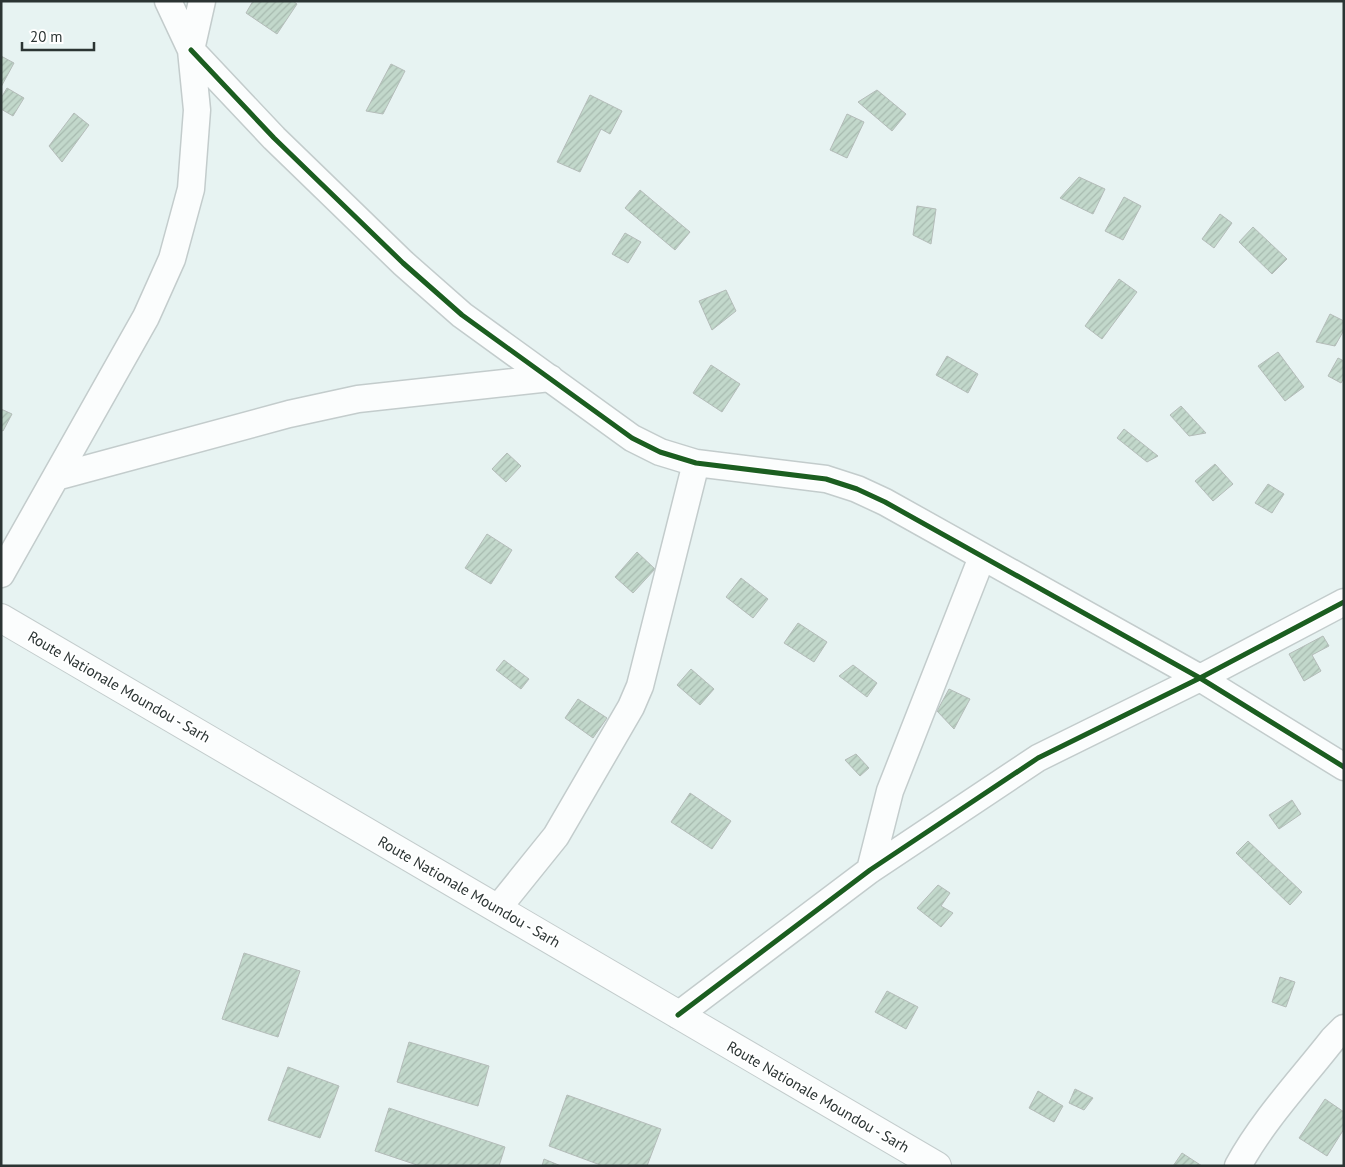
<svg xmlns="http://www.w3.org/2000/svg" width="1345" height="1167" font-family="'PT Sans',sans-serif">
	<defs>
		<pattern id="building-hatch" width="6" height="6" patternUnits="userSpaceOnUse" patternTransform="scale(1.25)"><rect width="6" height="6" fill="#c2d8cb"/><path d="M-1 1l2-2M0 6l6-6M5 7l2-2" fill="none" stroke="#a7baaf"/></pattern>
	</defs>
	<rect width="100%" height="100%" fill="#e7f3f2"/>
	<!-- building -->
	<path fill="url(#building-hatch)" stroke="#b4bcb9" d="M253 1H293L297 4 277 34 246 13Z
		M1 56 14 63 1 87Z
		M391 64 405 71 383 114 366 111Z
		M7 88 24 98 13 116 1 109V98Z
		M877 90 906 114 892 131 858 102Z
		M590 95 622 111 610 134 601 129 580 172 557 162Z
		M74 113 89 125 62 162 49 146Z
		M847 114 864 122 847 158 830 150Z
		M1079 177 1105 189 1093 214 1060 198Z
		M640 190 690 232 675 250 625 208Z
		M1124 197 1141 206 1123 240 1105 231Z
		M917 206 936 209 931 244 913 235Z
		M1220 214 1232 223 1214 248 1202 239Z
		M1253 227 1287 259 1272 274 1239 242Z
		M625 233 641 242 628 263 612 254Z
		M1119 279 1137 292 1102 339 1085 326Z
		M726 290 736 311 712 330 699 301Z
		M1330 314 1344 321V330L1335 346 1316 342Z
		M1278 352 1304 387 1285 401 1258 366Z
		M947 356 978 374 968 393 936 375Z
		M1338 358 1344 361V378L1341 383 1328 376Z
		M711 365 740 384 722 412 693 393Z
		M1181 406 1206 433 1189 436 1170 415Z
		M1 409 12 414 3 431 1 430Z
		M1124 429 1158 456 1147 462 1117 438Z
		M507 453 521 466 506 482 492 469Z
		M1215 464 1233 484 1213 501 1195 481Z
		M1268 484 1284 494 1272 513 1255 503Z
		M487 534 512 550 491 584 465 568Z
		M637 552 655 569 633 593 615 577Z
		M741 578 768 599 753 618 726 597Z
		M798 623 827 642 814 662 784 643Z
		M1323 636 1329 646 1312 655 1321 671 1304 681 1289 654Z
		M504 660 529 679 521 689 496 670Z
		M853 665 877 683 867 697 839 676Z
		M691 669 714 689 700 705 677 685Z
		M949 689 970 699 954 729 937 711Z
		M578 699 607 718 593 738 565 718Z
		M856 754 869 768 860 776 845 760Z
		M690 793 731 821 712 849 671 822Z
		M1292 800 1301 814 1279 829 1269 815Z
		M1248 841 1302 892 1290 905 1236 853Z
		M938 885 950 893 941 906 953 913 941 927 917 908Z
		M244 953 300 971 278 1037 222 1019Z
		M1280 977 1295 982 1286 1007 1272 1002Z
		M887 991 918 1007 906 1029 875 1012Z
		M409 1042 489 1066 478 1106 397 1082Z
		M288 1067 339 1086 320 1138 268 1120Z
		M1075 1089 1093 1098 1084 1110 1069 1103Z
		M1038 1091 1063 1106 1054 1122 1029 1108Z
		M567 1095 661 1129 647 1166H603L549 1146Z
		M1325 1099 1344 1112V1129L1327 1156 1299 1138Z
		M389 1108 505 1147 499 1166H420L375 1151Z
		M1182 1153 1202 1166H1173Z
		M544 1159 561 1166H542Z"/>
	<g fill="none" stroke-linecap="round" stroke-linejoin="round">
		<!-- street casing -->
		<g stroke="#c3cccc" stroke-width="29">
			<path id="street" d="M191 50 274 138 403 263 462 315 632 438 660 452 696 463 826 479 857 489 885 502 1200 678 1344 767
				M191 50 202 1
				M56 477 289 414 358 399 550 378
				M1 574 146 317 172 259 191 189 197 110 191 50 168 1
				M870 870 890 791 982 557
				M498 908 556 836 631 707 640 686 696 463
				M678 1015 870 870 1038 758 1200 678 1344 602
				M1238 1166C1263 1120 1301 1080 1333 1039L1344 1028"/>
		</g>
		<!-- highway casing -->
		<g stroke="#c3cccc" stroke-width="30">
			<path id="highway" d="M1 618 937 1166"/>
		</g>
		<!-- street -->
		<use href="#street" stroke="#fbfdfd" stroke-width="26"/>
		<!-- highway -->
		<use href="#highway" stroke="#fbfdfd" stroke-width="28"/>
		<!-- cycleway casing -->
		<g stroke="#fff" stroke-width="8">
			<path id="cycleway" d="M191 50 274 138 403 263 462 315 632 438 660 452 696 463 826 479 857 489 885 502 1200 678 1344 767
				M678 1015 870 870 1038 758 1200 678 1344 602"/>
		</g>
		<!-- cycleway -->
		<use href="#cycleway" stroke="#1b5e20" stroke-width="5"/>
	</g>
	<g text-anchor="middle" stroke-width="4" stroke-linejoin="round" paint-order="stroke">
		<!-- street labels -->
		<g font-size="15" fill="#2b3433" stroke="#fff">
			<text transform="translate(119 687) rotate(30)" y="5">Route Nationale Moundou - Sarh</text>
			<text transform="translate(469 892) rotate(30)" y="5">Route Nationale Moundou - Sarh</text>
			<text transform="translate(818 1097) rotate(30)" y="5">Route Nationale Moundou - Sarh</text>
		</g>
	</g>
	<!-- border -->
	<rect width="1345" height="1167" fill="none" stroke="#2b3433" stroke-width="5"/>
	<!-- scale -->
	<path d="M22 42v8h72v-8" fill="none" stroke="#2b3433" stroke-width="2.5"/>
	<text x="30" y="42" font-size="15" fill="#2b3433" stroke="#ffffff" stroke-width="4" paint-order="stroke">20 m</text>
</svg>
